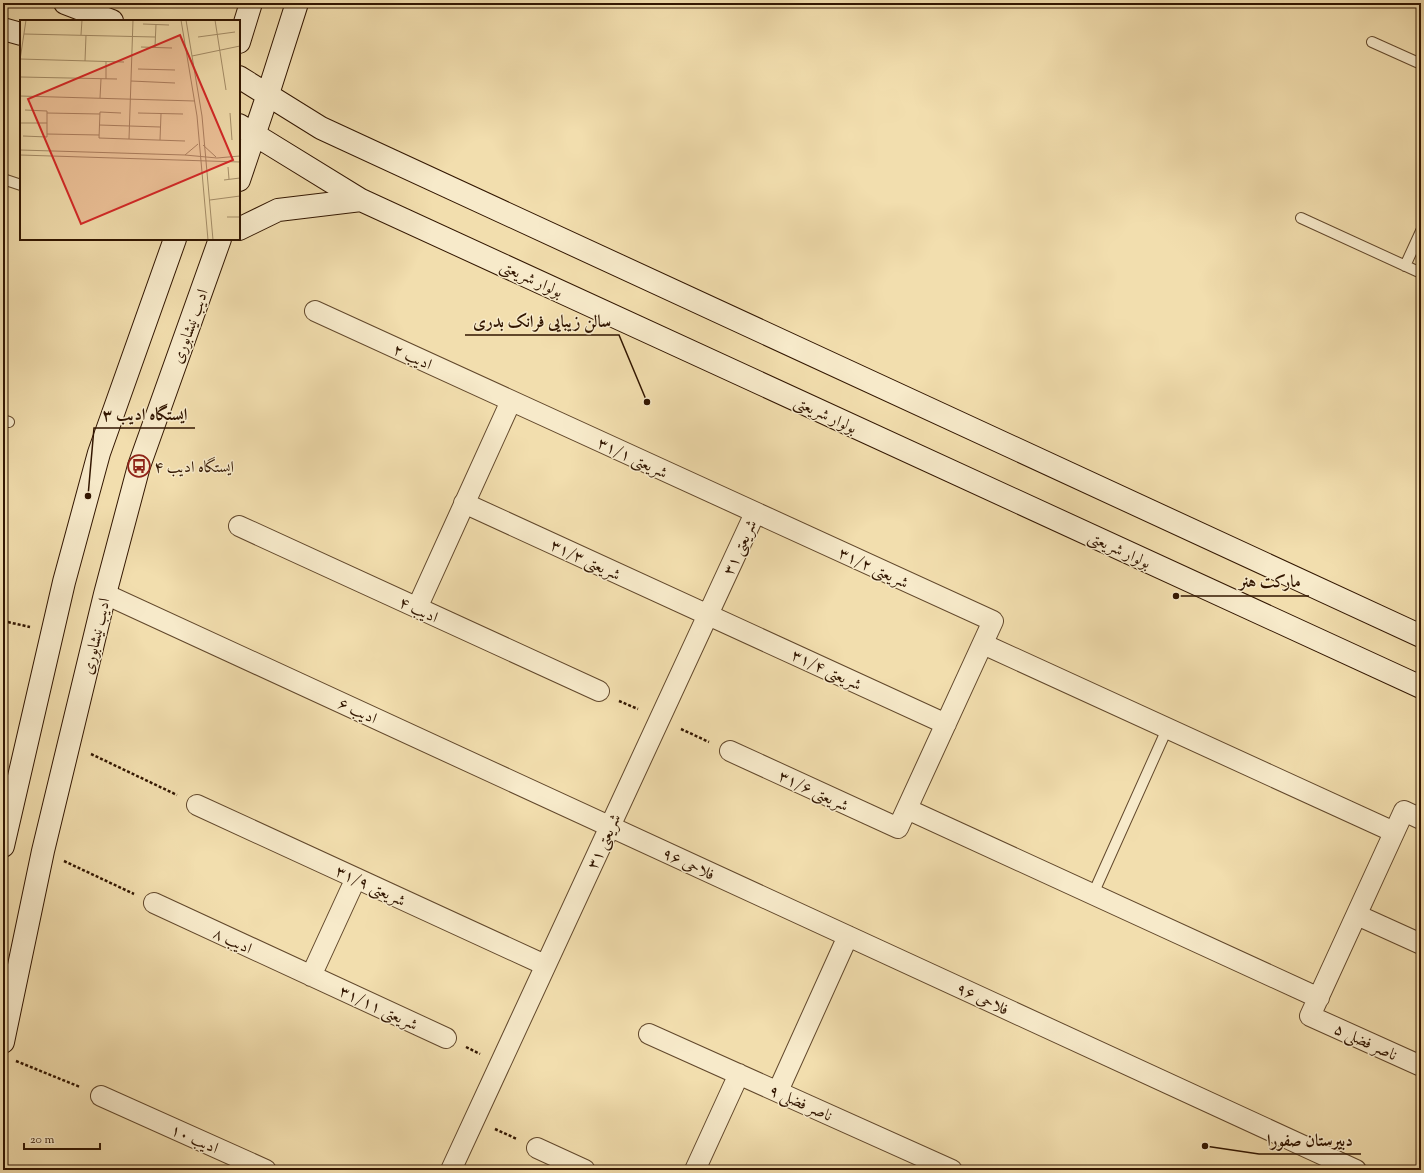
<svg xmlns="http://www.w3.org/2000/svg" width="1424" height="1173" font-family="'Sorts Mill Goudy',Amiri,serif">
	<rect width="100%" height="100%" fill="#f2deae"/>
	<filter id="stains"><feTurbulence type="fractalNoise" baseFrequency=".005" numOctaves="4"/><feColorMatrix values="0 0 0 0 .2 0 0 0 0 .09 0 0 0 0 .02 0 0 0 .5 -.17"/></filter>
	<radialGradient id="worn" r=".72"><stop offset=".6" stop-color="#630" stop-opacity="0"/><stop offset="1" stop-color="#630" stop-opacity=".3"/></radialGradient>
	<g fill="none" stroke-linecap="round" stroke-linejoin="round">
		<!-- lane casing -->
		<g stroke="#62482c" stroke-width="12">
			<path id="lane" d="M1372 42 1421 64
				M3 179 21 185
				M1301 218 1421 273
				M1405 266 1421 231
				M3 420 9 422
				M1093 894 1167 729"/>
		</g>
		<!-- street casing -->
		<g stroke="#62482c" stroke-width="22">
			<path id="street" d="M315 311 993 621 898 828 730 751
				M464 503 946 724
				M239 526 599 691
				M105 594 1356 1170
				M417 608 511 401
				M983 644 1394 832
				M197 805 545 965
				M907 809 1319 998
				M1421 819 1404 811 1310 1016 1421 1066
				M154 903 446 1038
				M1357 915 1421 944
				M311 976 356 878
				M649 1034 952 1170
				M778 1091 848 936
				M101 1096 266 1170
				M537 1148 585 1170
				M451 1170 755 513
				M695 1170 739 1074"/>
		</g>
		<!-- secondary casing -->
		<g stroke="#321601" stroke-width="24">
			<path id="secondary" d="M65 3 112 21
				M3 29 21 34
				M239 42 251 3
				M239 77 321 128 1421 636
				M239 125 361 200 1421 687
				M239 180 268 94 297 3
				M239 229 278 210 361 200
				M3 846 64 582 99 453 175 239
				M3 1042 43 851 105 594 139 466 220 239"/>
		</g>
		<!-- path -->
		<path stroke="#321601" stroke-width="2.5" stroke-dasharray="3 2" stroke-linecap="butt" d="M3 621 30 627
			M619 701 638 709
			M681 729 709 742
			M91 754 177 795
			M64 861 134 894
			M466 1047 480 1054
			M16 1061 80 1087
			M495 1129 517 1139"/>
		<!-- lane -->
		<use href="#lane" stroke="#f7eaca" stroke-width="10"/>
		<!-- street -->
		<use href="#street" stroke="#f7eaca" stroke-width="20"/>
		<!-- secondary -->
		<use href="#secondary" stroke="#f7eaca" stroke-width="22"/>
	</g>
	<!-- icons -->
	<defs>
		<g id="bus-ring" transform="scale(1.15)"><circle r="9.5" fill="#f7eaca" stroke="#8f2418" stroke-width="1.5"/><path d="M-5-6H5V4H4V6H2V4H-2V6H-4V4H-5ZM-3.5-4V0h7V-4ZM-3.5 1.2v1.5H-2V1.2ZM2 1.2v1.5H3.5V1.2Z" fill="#8f2418"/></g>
	</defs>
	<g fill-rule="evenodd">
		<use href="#bus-ring" x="139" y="466"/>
	</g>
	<g text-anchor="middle" stroke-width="3" stroke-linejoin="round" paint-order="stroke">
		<!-- street labels -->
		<g font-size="16" fill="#321601" stroke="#f7eaca">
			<text transform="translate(532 278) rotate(25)" y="6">بولوار شریعتی</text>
			<text transform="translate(189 326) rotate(-70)" y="6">ادیب نیشابوری</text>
			<text transform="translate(413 356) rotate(25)" y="6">ادیب ۲</text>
			<text transform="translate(826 414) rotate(25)" y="6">بولوار شریعتی</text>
			<text transform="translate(633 457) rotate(25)" y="6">شریعتی ۳۱/۱</text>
			<text transform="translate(739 547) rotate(-65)" y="6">شریعتی ۳۱</text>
			<text transform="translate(1120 549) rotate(25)" y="6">بولوار شریعتی</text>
			<text transform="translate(586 559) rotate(25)" y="6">شریعتی ۳۱/۳</text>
			<text transform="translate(874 567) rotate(25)" y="6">شریعتی ۳۱/۲</text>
			<text transform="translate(419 609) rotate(25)" y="6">ادیب ۴</text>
			<text transform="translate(95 636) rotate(-77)" y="6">ادیب نیشابوری</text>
			<text transform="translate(827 669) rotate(25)" y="6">شریعتی ۳۱/۴</text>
			<text transform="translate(358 710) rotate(25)" y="6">ادیب ۶</text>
			<text transform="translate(814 790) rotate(25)" y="6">شریعتی ۳۱/۶</text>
			<text transform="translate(603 841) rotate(-65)" y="6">شریعتی ۳۱</text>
			<text transform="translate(689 863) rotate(25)" y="6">فلاحی ۹۶</text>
			<text transform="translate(371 885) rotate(25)" y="6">شریعتی ۳۱/۹</text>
			<text transform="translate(233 940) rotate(25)" y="6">ادیب ۸</text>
			<text transform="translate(983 998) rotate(25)" y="6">فلاحی ۹۶</text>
			<text transform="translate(379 1007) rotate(25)" y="6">شریعتی ۳۱/۱۱</text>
			<text transform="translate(1366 1041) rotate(25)" y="6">ناصر فضلی ۵</text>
			<text transform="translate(801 1102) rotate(24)" y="6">ناصر فضلی ۹</text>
			<text transform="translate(195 1138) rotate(24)" y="6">ادیب ۱۰</text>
		</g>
		<!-- poi labels -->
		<g font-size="16" fill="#321601" stroke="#f7eaca" text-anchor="start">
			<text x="154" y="472">ایستگاه ادیب ۴</text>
		</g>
	</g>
	<!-- overview -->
	<g transform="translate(20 20)">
		<rect width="220" height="220" fill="#f2deae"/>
		<path fill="none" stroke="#a58e69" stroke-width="1" d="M161 0 177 96 188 220M166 0 182 96 193 220M195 0 206 70M123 4 149 5M4 14 135 17M61 15 62 0M178 17 215 12M121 27 152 28M135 27 136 4M172 36 220 26M0 39 104 42M0 40 6 0M65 41 66 15M118 49 155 50M1 57 97 59M86 59V41M111 61 155 63M0 76 175 81M80 78 81 59M27 93 80 94M101 93 80 92 79 118 165 121M118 93 163 94M210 93 212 120M0 103H27M79 105 140 107M27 114 79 115M3 116 27 117V91L5 90M109 119 113 0M140 120 141 94M183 125 196 137M0 130 165 135 197 138 220 136M0 135 220 142M165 135 178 124M208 147 209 159M204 160 220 158M190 180 220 176M207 197H220"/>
		<path fill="#d62828" fill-opacity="0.15" stroke="#d62828" stroke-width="2" d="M160 15 213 140 61 204 8 79Z"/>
		<rect width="220" height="220" fill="none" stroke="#321601" stroke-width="2"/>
	</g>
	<!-- callouts -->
	<path fill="none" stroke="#321601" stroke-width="1.5" d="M647 402L619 335H465M88 496L94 428H195M1176 596L1231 596H1309M1205 1146L1259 1154H1361"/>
	<g fill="#321601" stroke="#f7eaca" stroke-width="1.5">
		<circle cx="647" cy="402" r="4"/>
		<circle cx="88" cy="496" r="4"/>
		<circle cx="1176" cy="596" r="4"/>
		<circle cx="1205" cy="1146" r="4"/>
	</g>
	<g font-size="17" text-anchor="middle" font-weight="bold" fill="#321601" stroke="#f7eaca" stroke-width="3" stroke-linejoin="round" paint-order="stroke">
		<text x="542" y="327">سالن زیبایی فرانک بدری</text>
		<text x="145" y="420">ایستگاه ادیب ۳</text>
		<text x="1270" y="587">مارکت هنر</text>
		<text x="1310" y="1146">دبیرستان صفورا</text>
	</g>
	<!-- margin -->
	<rect width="1424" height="1173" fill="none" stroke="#f2deae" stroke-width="16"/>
	<rect x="4" y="4" width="1416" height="1165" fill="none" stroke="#321601" stroke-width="2"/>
	<rect x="8" y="8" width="1408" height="1157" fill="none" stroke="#321601"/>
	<!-- scale -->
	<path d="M24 1143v6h76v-6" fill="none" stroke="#321601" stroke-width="2"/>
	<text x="30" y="1143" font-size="12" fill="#321601" stroke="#f7eaca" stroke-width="3" paint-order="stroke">20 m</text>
	<rect width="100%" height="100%" filter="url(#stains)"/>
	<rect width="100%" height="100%" fill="url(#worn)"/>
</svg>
